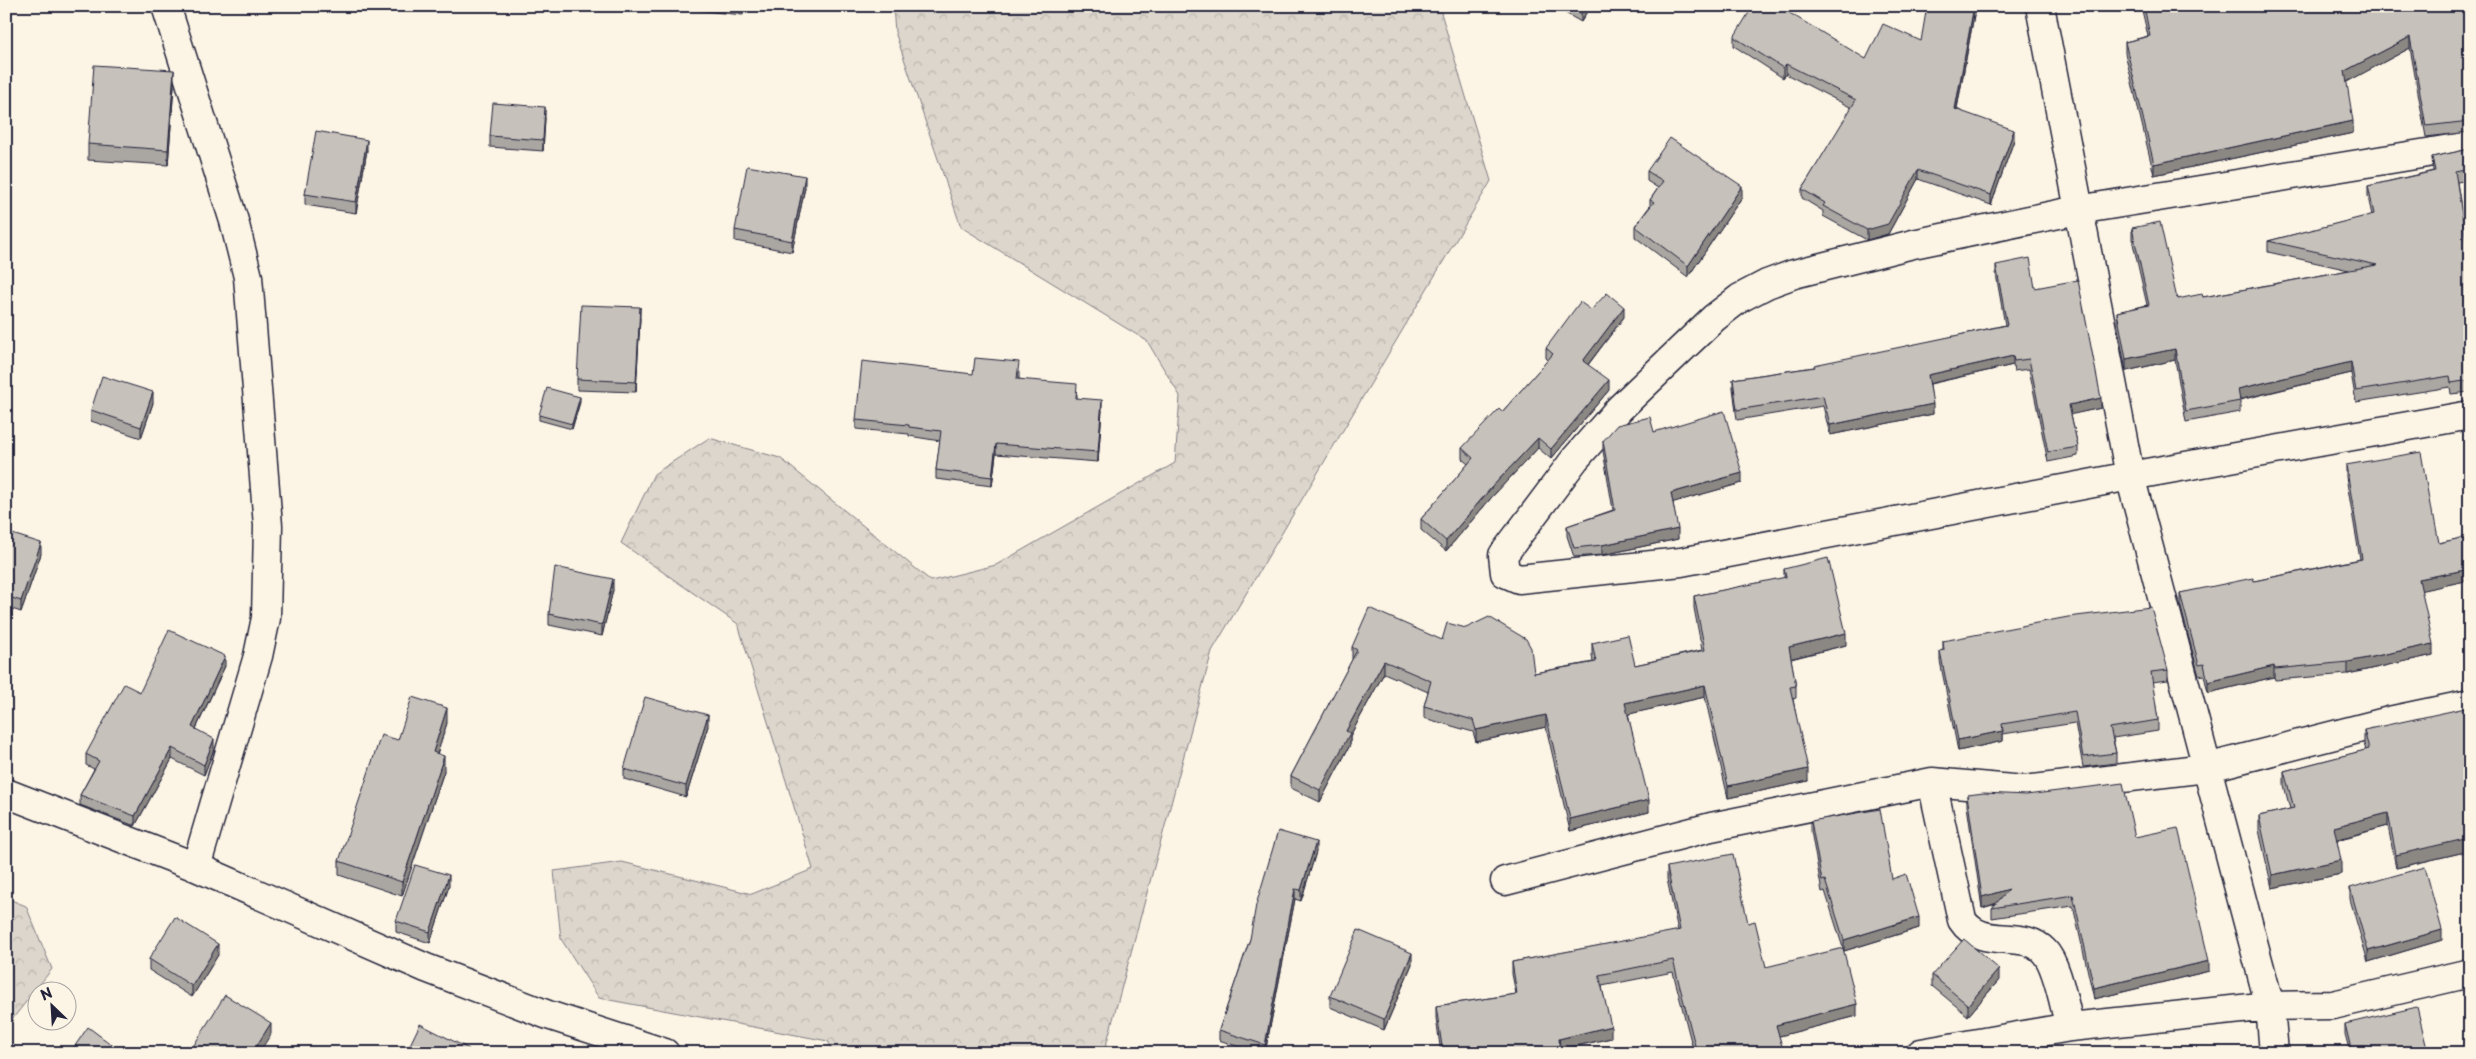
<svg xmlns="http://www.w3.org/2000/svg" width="2476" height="1059" font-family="'Playpen Sans',sans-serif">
	<defs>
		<pattern id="forest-crowns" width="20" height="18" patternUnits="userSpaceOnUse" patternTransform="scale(1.25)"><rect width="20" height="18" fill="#dcd6cc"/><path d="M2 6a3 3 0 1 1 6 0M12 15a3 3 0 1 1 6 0" fill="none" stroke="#bcb7b0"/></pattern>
	</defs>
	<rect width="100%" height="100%" fill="#fcf5e5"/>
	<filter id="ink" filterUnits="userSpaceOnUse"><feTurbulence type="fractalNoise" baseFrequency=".02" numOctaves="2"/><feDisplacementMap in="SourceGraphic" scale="10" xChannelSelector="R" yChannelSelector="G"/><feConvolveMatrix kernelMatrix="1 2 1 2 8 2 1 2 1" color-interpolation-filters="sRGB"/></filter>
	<g filter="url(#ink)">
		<!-- forest -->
		<path fill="url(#forest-crowns)" stroke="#7f7c84" d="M893 6H1439L1491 181 1212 651 1104 1053H834L828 1041 599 998 561 939 554 871 622 862 752 894 813 869 738 624 621 543 654 474 709 438 780 458 931 581 996 565 1175 463 1180 396 1147 341 961 227 895 32Z
			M6 898 26 906 52 969 6 1027Z"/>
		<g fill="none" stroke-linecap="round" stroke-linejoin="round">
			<!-- minor casing -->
			<g stroke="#22223b" stroke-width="31">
				<path id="minor" d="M166 6 234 221 248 277 268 526 266 618 258 656 196 867
					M2040 6 2130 476 2270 1006 2274 1053
					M2470 146 2078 210 1913 244 1794 274 1767 284 1740 298 1714 318 1619 409 1575 459 1503 555 1505 573 1519 579 1681 562 2130 476 2470 415
					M1932 782 1962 920C1982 951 2023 928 2044 951 2058 965 2064 1007 2070 1027
					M6 793 196 867 426 968 548 1015 665 1053
					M1505 881 1711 827 1932 782 2024 790 2206 768 2389 721 2470 704
					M1921 1053 2070 1027 2270 1006 2333 1005 2470 973"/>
			</g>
			<!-- minor -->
			<use href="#minor" stroke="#fcf5e5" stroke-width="28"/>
		</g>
		<!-- wall -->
		<path fill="#aaa6a1" stroke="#22223b" d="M675 6H744L743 15 675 8Z
			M1553 6H1590L1581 22Z
			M2141 6H2470V132L2426 137 2410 48 2346 82 2353 133 2154 175 2125 53V42L2148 36Z
			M1974 15 1957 109 2014 140 1991 205 1918 179 1888 234 1867 240 1823 216V211L1802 198V189L1852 108 1786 74 1783 78 1734 46V37L1866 59 1921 41Z
			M174 86 168 165 88 160V144Z
			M545 118 543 151 490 147V136Z
			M2470 149V180L2457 182 2470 265V392L2451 394 2450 387 2356 402 2351 373 2240 400V412L2186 422 2175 360 2126 371 2117 323V312L2147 305 2132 239V228L2177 299 2203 297 2349 270 2268 252V241L2372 215 2368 197V186L2433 171 2432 157Z
			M367 150 356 213 305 205V194Z
			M1647 171 1742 197 1688 277 1635 237V226L1650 206V200L1658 188 1647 181Z
			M805 187 792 252 735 241V230Z
			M1996 265 2035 288 2101 408 2071 414 2078 447V456L2048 462 2029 369 2014 371 2013 365 1930 384 1933 414 1830 435 1823 406 1737 420 1733 388V379L1814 367 2005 325 1996 274Z
			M1591 310 1624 317 1588 365 1609 390 1551 459 1538 448 1491 498 1446 551 1421 530V519L1468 464 1462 459V448L1502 412 1548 360 1546 358V348Z
			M640 318 636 392 577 390V379Z
			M1019 372V379L1077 394V398L1102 410 1098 462 996 454 992 486 936 479V470L940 441 909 436V434L856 429V420L973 374Z
			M580 402 572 429 539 420V415Z
			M153 403 141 438 91 421V410Z
			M1654 432 1742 483 1673 502 1678 539 1602 555 1574 557 1567 536V526L1613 510 1603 451V441Z
			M2346 465 2432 517 2439 543 2470 536V580L2421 590 2433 655 2348 674 2275 680 2274 677 2208 693 2204 675 2199 676 2180 604V593L2254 581 2360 559 2346 477Z
			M6 532 41 554 21 612 6 607Z
			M1784 569 1846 645 1791 659 1796 686V698L1793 699 1808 781 1728 798 1705 697 1628 714 1649 812 1570 831 1546 727 1476 742 1473 732 1424 718V706L1428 692 1384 673 1350 736V745L1320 802 1291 788V776L1352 660V647L1442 640 1534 673 1593 662 1592 655V643L1635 665 1702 650 1694 608V596L1784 578Z
			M613 590 602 636 549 625V614Z
			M1943 641 2168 670V680L2152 682 2158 720V731L2113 738 2116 753V763L2083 767 2075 723 2003 734V741L1958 751 1940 661V651L1943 650Z
			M225 666 196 729 214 749 204 775 172 759 135 826 80 805V795L94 769 86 765V754L140 692Z
			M447 723 437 753 444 771 402 896 339 875V861L398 740Z
			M708 726 686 797 624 779V769Z
			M2364 730 2469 847V851L2396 868 2388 826 2337 840 2341 874 2272 888 2259 830V816L2290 809 2284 785V771L2366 750 2364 744Z
			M1967 795 2135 837 2209 971 2094 999 2073 906 1992 918V908L1996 904 1982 908 1967 806Z
			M1811 821 1892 879 1919 928 1844 951 1825 891 1822 892 1811 831Z
			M1316 852 1301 901 1295 899 1265 1053H1257L1219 1040V1030L1250 939Z
			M1667 867 1748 923 1766 967 1857 1016 1779 1036 1783 1053H1694L1673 972 1602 986 1611 1038 1560 1050 1561 1053H1441L1436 1018V1006L1516 994 1512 974V962L1678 931 1667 879Z
			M449 886 430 943 396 932V921Z
			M2350 888 2442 940 2368 962 2350 899Z
			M218 955 192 997 149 970V959Z
			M1412 964 1384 1030 1330 1007V996Z
			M1932 975 1999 980 1968 1016 1932 986Z
			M2345 1024 2428 1053H2350L2345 1034Z"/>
		<!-- shaded-wall -->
		<path fill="#8b8783" stroke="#22223b" d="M1584 6H1590L1581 22V11Z
			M1974 6V15L1955 118V109Z
			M2410 37V48L2345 83V71Z
			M1786 64V74L1783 78V68Z
			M174 70V86L168 165V150Z
			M545 107V118L543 151V140Z
			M2353 121V133L2154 175V164Z
			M2014 130V140L1991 205V195Z
			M367 140V150L356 213V202Z
			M1918 170V179L1888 234 1867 240V230Z
			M805 176V187L792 252V241Z
			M1742 186V197L1688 277V266Z
			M640 307V318L636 392V382Z
			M1624 307V317L1583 371V361Z
			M2175 349V360L2126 371V359Z
			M2013 356V365L1928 384V375Z
			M2351 362V373L2238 400V389Z
			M1609 380V390L1551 459V449Z
			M153 392V403L141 438V427Z
			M580 397V402L572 429V424Z
			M2101 398V408L2069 415V405Z
			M1102 400V410L1098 462V452Z
			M1933 404V414L1830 435V425Z
			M1538 438V448L1491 498 1446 551V541L1491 488Z
			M996 444V454L992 486V477Z
			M1742 473V483L1671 503V493Z
			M1678 529V539L1602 555V545Z
			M41 543V554L21 612V601Z
			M2470 569V580L2419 591V579Z
			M613 579V590L602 636V625Z
			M1846 633V645L1789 659V647Z
			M2433 644V655L2348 674V662Z
			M225 656V666L192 737V727Z
			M1384 661V673L1350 736V745L1320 802V790L1346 731Z
			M2274 666V677L2208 693V682Z
			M1705 685V697L1625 715V703Z
			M447 708V723L433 767V752Z
			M708 715V726L686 797V786Z
			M1546 715V727L1476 742V730Z
			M2003 731V741L1958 751V740Z
			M214 739V749L204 775V765Z
			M172 748V759L135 826V816Z
			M444 756V771L402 896V882Z
			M1808 769V781L1728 798V786Z
			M1649 800V812L1570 831V819Z
			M2388 813V826L2334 840V827Z
			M2470 833 2469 851 2396 868V855Z
			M1316 842V852L1301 901V890Z
			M2341 860V874L2272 888V875Z
			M449 875V886L430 943V932Z
			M1295 889V899L1265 1053V1045Z
			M2009 889V899L1982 908V897Z
			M1919 917V928L1844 951V940Z
			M2442 930V940L2368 962V951Z
			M218 944V955L192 997V986Z
			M1412 953V964L1384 1030V1019Z
			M2209 961V971L2094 999V988Z
			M1999 969V980L1968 1016V1005Z
			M1857 1004V1016L1776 1037V1025Z
			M271 1023V1034L259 1053H252Z
			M1611 1026V1038L1559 1050V1039Z
			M1783 1050V1053H1773Z"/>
		<!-- building -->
		<path fill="#c6c1bb" stroke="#22223b" d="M1572 6H1584L1581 11Z
			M1753 6H1778L1866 59 1883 24 1921 41 1927 6H1974L1955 109 2014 130 1991 195 1918 170 1888 224 1867 230 1823 206 1825 203 1802 189 1856 100 1786 64 1783 68 1734 37Z
			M2144 6H2470V121L2426 126 2410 37 2345 71 2353 121 2154 164 2125 42 2150 36Z
			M94 65 174 70 168 150 88 144Z
			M493 103 545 107 543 140 490 136Z
			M316 131 367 140 356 202 305 194Z
			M1670 138 1742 186 1688 266 1635 226 1654 202 1650 200 1663 181 1647 171Z
			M2470 149V168L2455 171 2470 265V380L2451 383 2450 376 2356 391 2351 362 2238 389 2240 401 2186 411 2175 349 2126 359 2117 312 2149 305 2132 228 2160 222 2177 299 2202 294 2203 297 2377 265 2268 241 2374 214 2368 186 2435 171 2432 157Z
			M747 166 805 176 792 241 735 230Z
			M2030 258 2035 288 2078 280 2101 398 2069 405 2078 447 2048 452 2029 359 2014 361 2013 356 1928 375 1933 404 1830 425 1823 396 1737 410 1733 379 1815 367 1814 365 2007 325 1996 265Z
			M1607 293 1624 307 1583 361 1609 380 1551 449 1538 438 1491 488 1446 541 1421 519 1473 458 1462 448 1499 409 1502 412 1553 354 1546 348 1580 302 1591 310Z
			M581 305 640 307 636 382 577 379Z
			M975 358 1019 362 1017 379 1077 384 1076 398 1102 400 1098 452 996 444 992 477 936 470 941 431 909 427V425L856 420 862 361 973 374Z
			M102 376 153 392 141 427 91 410Z
			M547 388 580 397 572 424 539 415Z
			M1724 411 1742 473 1671 493 1678 529 1602 545 1574 548 1567 526 1615 510 1603 441 1617 425 1650 417 1654 432Z
			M2421 452 2432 517H2434L2439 543 2470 536V569L2419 579 2433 644 2348 662 2275 669 2274 666 2208 682 2204 664 2199 665 2180 593 2253 578 2254 581 2362 559 2346 465Z
			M6 532 41 543 21 601 6 596Z
			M1828 558 1846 633 1789 647 1796 686 1790 687 1808 769 1728 786 1705 685 1625 703 1649 800 1570 819 1546 715 1476 730 1473 720 1424 706 1431 681 1384 661 1346 731 1350 733 1320 790 1291 776 1357 650 1352 647 1369 608 1442 640 1447 623 1466 628 1489 617 1526 639 1531 648 1534 673 1596 662 1592 643 1628 635 1635 665 1705 650 1694 596 1786 577 1784 569Z
			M555 567 613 579 602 625 549 614Z
			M2151 607 2168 670 2151 672 2158 720 2110 728 2116 753 2083 757 2075 712 2002 724 2003 731 1958 740 1940 651 1944 650 1943 641 2068 617Z
			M169 630 225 656 192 727 214 739 204 765 172 748 135 816 80 795 99 761 86 754 124 684 140 692Z
			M412 697 447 708 433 752 444 756 402 882 339 861 381 735 398 740Z
			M645 697 708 715 686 786 624 769Z
			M2470 707V833L2468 834 2469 838 2396 855 2388 813 2334 827 2341 860 2272 875 2259 816 2294 808 2284 771 2369 749 2364 730Z
			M2123 783 2135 837 2178 828 2209 961 2094 988 2073 895 1992 908 2009 889 1982 897 1967 795 1984 793 2026 795Z
			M1880 809 1892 879 1906 874 1919 917 1844 940 1825 880 1822 881 1811 821Z
			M1278 831 1316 842 1301 890 1295 889 1265 1045 1219 1030 1250 939 1256 905Z
			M1733 854 1748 923 1755 921 1766 967 1843 948 1857 1004 1776 1025 1783 1050 1773 1053H1697L1673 960 1599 975 1611 1026 1559 1039 1561 1053H1443L1436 1006 1517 994 1512 962 1680 930 1667 867Z
			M415 865 449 875 430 932 396 921Z
			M2425 867 2442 930 2368 951 2350 888Z
			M175 917 218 944 192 986 149 959Z
			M1358 930 1412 953 1384 1019 1330 996Z
			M1964 939 1999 969 1968 1005 1932 975Z
			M225 995 271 1023 252 1053H189Z
			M2417 1007 2428 1053H2352L2345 1024Z
			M420 1024 469 1049 467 1053H411L407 1051Z
			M88 1027 123 1053H70Z"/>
	</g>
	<!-- margin -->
	<rect width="2476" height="1059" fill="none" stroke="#fcf5e5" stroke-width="25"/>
	<rect x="12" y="12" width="2451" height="1034" fill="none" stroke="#22223b" stroke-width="2" filter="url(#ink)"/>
	<!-- north arrow -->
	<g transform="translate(52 1006) rotate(335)"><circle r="24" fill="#fcf5e5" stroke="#a5a1a1"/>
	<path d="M0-4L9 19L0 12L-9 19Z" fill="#22223b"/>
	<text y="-8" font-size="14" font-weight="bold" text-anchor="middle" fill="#22223b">N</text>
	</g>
</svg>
